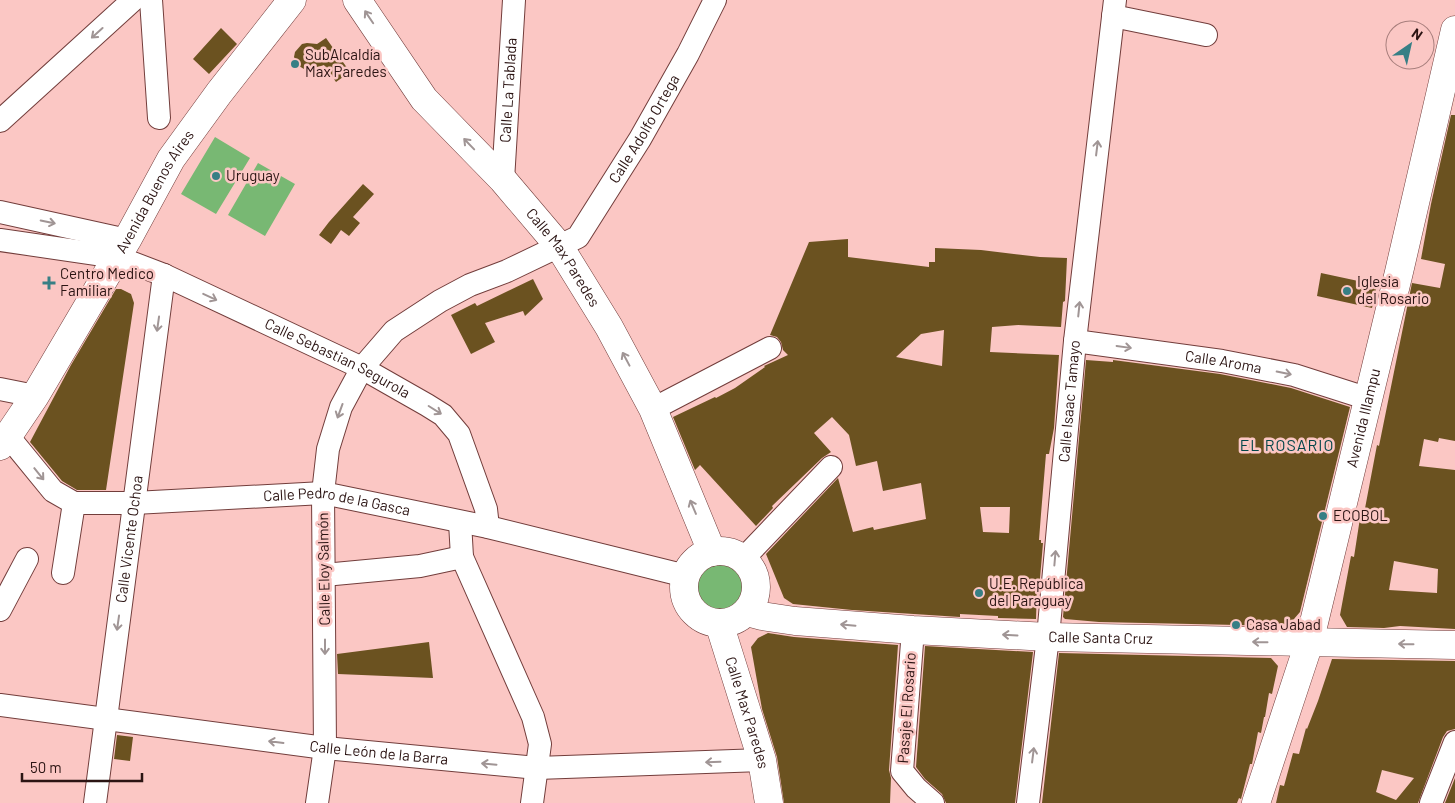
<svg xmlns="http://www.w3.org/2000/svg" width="1455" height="803" font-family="Barlow,sans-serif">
	<rect width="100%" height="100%" fill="#fbc7c4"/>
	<!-- green -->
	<path fill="#78b873" d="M215 137 250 158 216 214 181 194Z
		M258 163 295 184 265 236 228 215Z
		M694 587a27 27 0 1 1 54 0a27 27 0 1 1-54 0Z"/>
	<!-- building -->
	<path fill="#6b5220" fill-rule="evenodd" d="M221 28 237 44 209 74 193 59Z
		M326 38 350 72 336 82 324 65 309 70 304 69 299 66 294 57 295 52 302 44 307 43 317 44Z
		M1451 115H1455V441L1439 438 1438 442 1424 439 1419 466 1455 470V629L1400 626 1384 628 1347 627 1340 615 1351 556 1354 557 1360 518 1363 519 1377 445 1379 446 1412 283 1440 288 1445 264 1421 259 1431 204ZM1394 561 1438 569 1437 593 1389 590Z
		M363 184 374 194 353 217 360 223 349 236 341 230 331 244 319 235 329 222Z
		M848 239V257L929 267V262H935V248L981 250 1040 257 1067 258 1065 301 1063 302 1061 327 1018 325 992 327 990 352 1059 355 1054 428 1049 454H1046L1041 514 1039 540H1041V543H1043L1039 590 1037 587 1036 619 998 618V616L960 614V617L852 610 793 604 784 598 766 554 838 478 853 532 873 527 874 530 926 519 921 483 883 491 877 461 856 466 849 435 832 417 814 433 831 452 822 458 772 506 773 508 756 526 700 465 695 470 673 417 715 397 716 398 735 388 765 367 764 366 788 355 783 350 781 342 777 337 770 335 809 242ZM944 330 942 366 896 357 921 334ZM980 507H1010L1009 533 983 532Z
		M1321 273 1377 285 1372 308 1317 296Z
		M533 279 543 299 525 316 523 311 485 323 495 342 471 354 451 315 475 303 477 306Z
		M116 289H121L131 294 134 303 106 490H77L62 481 30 442 71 365Z
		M1086 360 1113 362V360L1220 374 1291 388 1350 407 1300 612 1288 626 1099 622 1065 619 1063 617Z
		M768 633 794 637 898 645 889 770 891 778 890 803H784L777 757 762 709 751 647 758 638Z
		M429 642 433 678 338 674 337 654Z
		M925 646 1033 652 1015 803H946L942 794 925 779 916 767Z
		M1059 653 1271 658 1278 666 1272 694 1269 693 1265 717H1264L1261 733 1258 732 1252 764H1250L1241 799 1239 798 1237 803H1042Z
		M1332 659 1455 661V729L1447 731 1443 737 1418 803H1276L1280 785 1284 786 1293 753 1299 754 1306 728 1307 729 1318 701ZM1382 770 1414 778 1396 800 1376 792Z
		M117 735 133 737 130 761 114 759Z
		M1455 778V803H1445Z"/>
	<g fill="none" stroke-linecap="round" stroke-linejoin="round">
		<!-- minor casing -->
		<g stroke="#723d3b" stroke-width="24">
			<g id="minor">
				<path d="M151 0 159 118"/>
				<path d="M1113 16 1206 35"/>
				<path d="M0 121 133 0"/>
				<path id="s1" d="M503 180 514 0"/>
				<path d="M0 212 127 240"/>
				<path id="s2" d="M0 240 117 257 164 275 362 368 427 405 443 415 459 434 486 509 488 527"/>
				<path id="s3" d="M1075 341 1222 361 1294 375 1369 399"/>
				<path d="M0 389 35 396"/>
				<path d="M653 409 770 348"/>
				<path id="s4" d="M8 436 53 491 74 503H134L323 493 488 527 686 576"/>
				<path d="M460 522 462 557 533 717 540 744 532 803"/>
				<path d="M743 559 831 467"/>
				<path d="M63 573 74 503"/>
				<path d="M324 575 420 566 462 557"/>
				<path d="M0 610 27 559"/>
				<path d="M913 630 902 771 916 788 933 803"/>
				<path id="s5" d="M0 705 325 748 537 768 762 760"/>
				<path id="s6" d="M95 803 164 275"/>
				<path id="s7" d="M317 803 325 748 323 493 328 449 341 407 362 368 394 331 440 301 470 285 507 271 578 237 640 139 688 54 715 0"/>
				<path id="s8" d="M1028 803 1048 637 1075 341 1115 0"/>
				<path d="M1431 803 1455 742"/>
			</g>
		</g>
		<!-- major casing -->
		<g stroke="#723d3b" stroke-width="29">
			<g id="major">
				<path id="s9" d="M357 0 424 99 503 180 559 246 609 327 653 409 712 552"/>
				<path id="s10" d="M0 446 8 436 35 396 127 240 171 159 219 93 292 0"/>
				<circle cx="720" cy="587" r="36"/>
				<path id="s11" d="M747 612 762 616 795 621 913 630 1048 637 1455 645"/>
				<path id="s12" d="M719 623 762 760 769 803"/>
				<path id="s13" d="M1256 803 1309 643 1399 272 1455 30"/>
			</g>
		</g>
		<!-- minor -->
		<use href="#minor" stroke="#fff" stroke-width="22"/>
		<!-- major -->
		<use href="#major" stroke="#fff" stroke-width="28"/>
	</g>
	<!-- one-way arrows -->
	<defs><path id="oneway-shaft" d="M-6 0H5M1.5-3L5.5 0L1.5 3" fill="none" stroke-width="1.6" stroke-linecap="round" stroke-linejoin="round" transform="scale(1.25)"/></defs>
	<g stroke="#a09595">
		<use href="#oneway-shaft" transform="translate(369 17) rotate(-124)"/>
		<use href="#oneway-shaft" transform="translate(97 33) rotate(138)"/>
		<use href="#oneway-shaft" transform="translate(469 144) rotate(-134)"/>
		<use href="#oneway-shaft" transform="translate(1097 148) rotate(-83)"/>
		<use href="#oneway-shaft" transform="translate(48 222) rotate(12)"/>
		<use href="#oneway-shaft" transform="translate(210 297) rotate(25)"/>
		<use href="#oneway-shaft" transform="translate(1079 309) rotate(-84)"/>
		<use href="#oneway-shaft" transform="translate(158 324) rotate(98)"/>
		<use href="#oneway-shaft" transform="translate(1124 347) rotate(8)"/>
		<use href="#oneway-shaft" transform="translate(626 359) rotate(-118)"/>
		<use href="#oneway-shaft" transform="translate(1284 373) rotate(11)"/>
		<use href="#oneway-shaft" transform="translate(435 410) rotate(32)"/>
		<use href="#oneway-shaft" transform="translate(340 411) rotate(110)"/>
		<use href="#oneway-shaft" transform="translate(39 474) rotate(51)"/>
		<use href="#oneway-shaft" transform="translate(693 507) rotate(-113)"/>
		<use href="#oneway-shaft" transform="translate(1055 558) rotate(-85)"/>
		<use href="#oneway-shaft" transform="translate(118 623) rotate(98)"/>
		<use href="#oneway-shaft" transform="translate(848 625) rotate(-175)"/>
		<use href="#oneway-shaft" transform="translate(1010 635) rotate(-177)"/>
		<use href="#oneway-shaft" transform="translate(1260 642) rotate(-179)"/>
		<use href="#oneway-shaft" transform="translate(1406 644) rotate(-179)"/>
		<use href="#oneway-shaft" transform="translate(325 647) rotate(90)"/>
		<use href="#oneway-shaft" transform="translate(276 742) rotate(-173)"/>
		<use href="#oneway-shaft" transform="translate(1033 755) rotate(-83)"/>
		<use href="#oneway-shaft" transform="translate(713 762) rotate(178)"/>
		<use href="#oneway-shaft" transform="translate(489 764) rotate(-175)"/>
	</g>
	<!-- markers -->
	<g fill="#377f85" stroke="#fbc7c4" stroke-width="2">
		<circle cx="295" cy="64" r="5"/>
		<circle cx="216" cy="176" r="5"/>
		<path d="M46.5 275.5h5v5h5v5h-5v5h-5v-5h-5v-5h5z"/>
		<circle cx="1347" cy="291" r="5"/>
		<circle cx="1323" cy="516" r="5"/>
		<circle cx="979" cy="593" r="5"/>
		<circle cx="1236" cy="625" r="5"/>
	</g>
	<g text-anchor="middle" stroke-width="5" stroke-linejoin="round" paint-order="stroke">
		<!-- poi labels -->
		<g font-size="15" fill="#2b1413" stroke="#fbc7c4" text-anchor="start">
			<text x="305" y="60">SubAlcaldía<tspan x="305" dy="17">Max Paredes</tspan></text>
			<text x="226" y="181">Uruguay</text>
			<text x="60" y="279">Centro Medico<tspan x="60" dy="17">Familiar</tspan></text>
			<text x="1357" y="287">Iglesia<tspan x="1357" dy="17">del Rosario</tspan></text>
			<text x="1333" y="521">ECOBOL</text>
			<text x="989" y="589">U.E. República<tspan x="989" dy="17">del Paraguay</tspan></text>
			<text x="1246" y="630">Casa Jabad</text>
		</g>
		<!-- street labels -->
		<g font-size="15" fill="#2b1413" stroke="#fbc7c4">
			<text dy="5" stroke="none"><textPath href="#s1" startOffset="90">Calle La Tablada</textPath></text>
			<text dy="5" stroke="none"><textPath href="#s7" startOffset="826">Calle Adolfo Ortega</textPath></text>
			<text dy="5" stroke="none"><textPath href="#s10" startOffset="298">Avenida Buenos Aires</textPath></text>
			<text dy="5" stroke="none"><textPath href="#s9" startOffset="331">Calle Max Paredes</textPath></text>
			<text dy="5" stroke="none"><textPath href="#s2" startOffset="361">Calle Sebastian Segurola</textPath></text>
			<text dy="5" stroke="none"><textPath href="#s3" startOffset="150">Calle Aroma</textPath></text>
			<text dy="5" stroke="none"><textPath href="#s8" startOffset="404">Calle Isaac Tamayo</textPath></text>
			<text dy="5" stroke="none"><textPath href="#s13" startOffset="400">Avenida Illampu</textPath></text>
			<text dy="5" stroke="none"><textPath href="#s4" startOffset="359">Calle Pedro de la Gasca</textPath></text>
			<text dy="5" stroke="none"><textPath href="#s6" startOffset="266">Calle Vicente Ochoa</textPath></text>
			<text transform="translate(324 569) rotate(-91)" y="5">Calle Eloy Salmón</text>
			<text dy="5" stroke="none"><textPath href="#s11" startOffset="355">Calle Santa Cruz</textPath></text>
			<text transform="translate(907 708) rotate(-86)" y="5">Pasaje El Rosario</text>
			<text dy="5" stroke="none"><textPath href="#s12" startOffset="94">Calle Max Paredes</textPath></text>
			<text dy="5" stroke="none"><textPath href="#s5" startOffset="382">Calle León de la Barra</textPath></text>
		</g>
		<!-- neighbourhood labels -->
		<g font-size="16" letter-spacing="1" fill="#02464a" stroke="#fbc7c4">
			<text x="1287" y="451">EL ROSARIO</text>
		</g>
	</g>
	<!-- north arrow -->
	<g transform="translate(1410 45) rotate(34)"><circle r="24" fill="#fbc7c4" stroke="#a87f7d"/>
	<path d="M0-4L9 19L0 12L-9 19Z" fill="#377f85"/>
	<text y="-8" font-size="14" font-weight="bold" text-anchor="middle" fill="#2b1413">N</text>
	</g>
	<!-- scale -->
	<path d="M22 773v8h120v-8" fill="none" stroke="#2b1413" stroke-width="2.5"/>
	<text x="30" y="773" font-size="15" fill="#2b1413" stroke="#fbc7c4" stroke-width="4" paint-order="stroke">50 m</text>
</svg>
